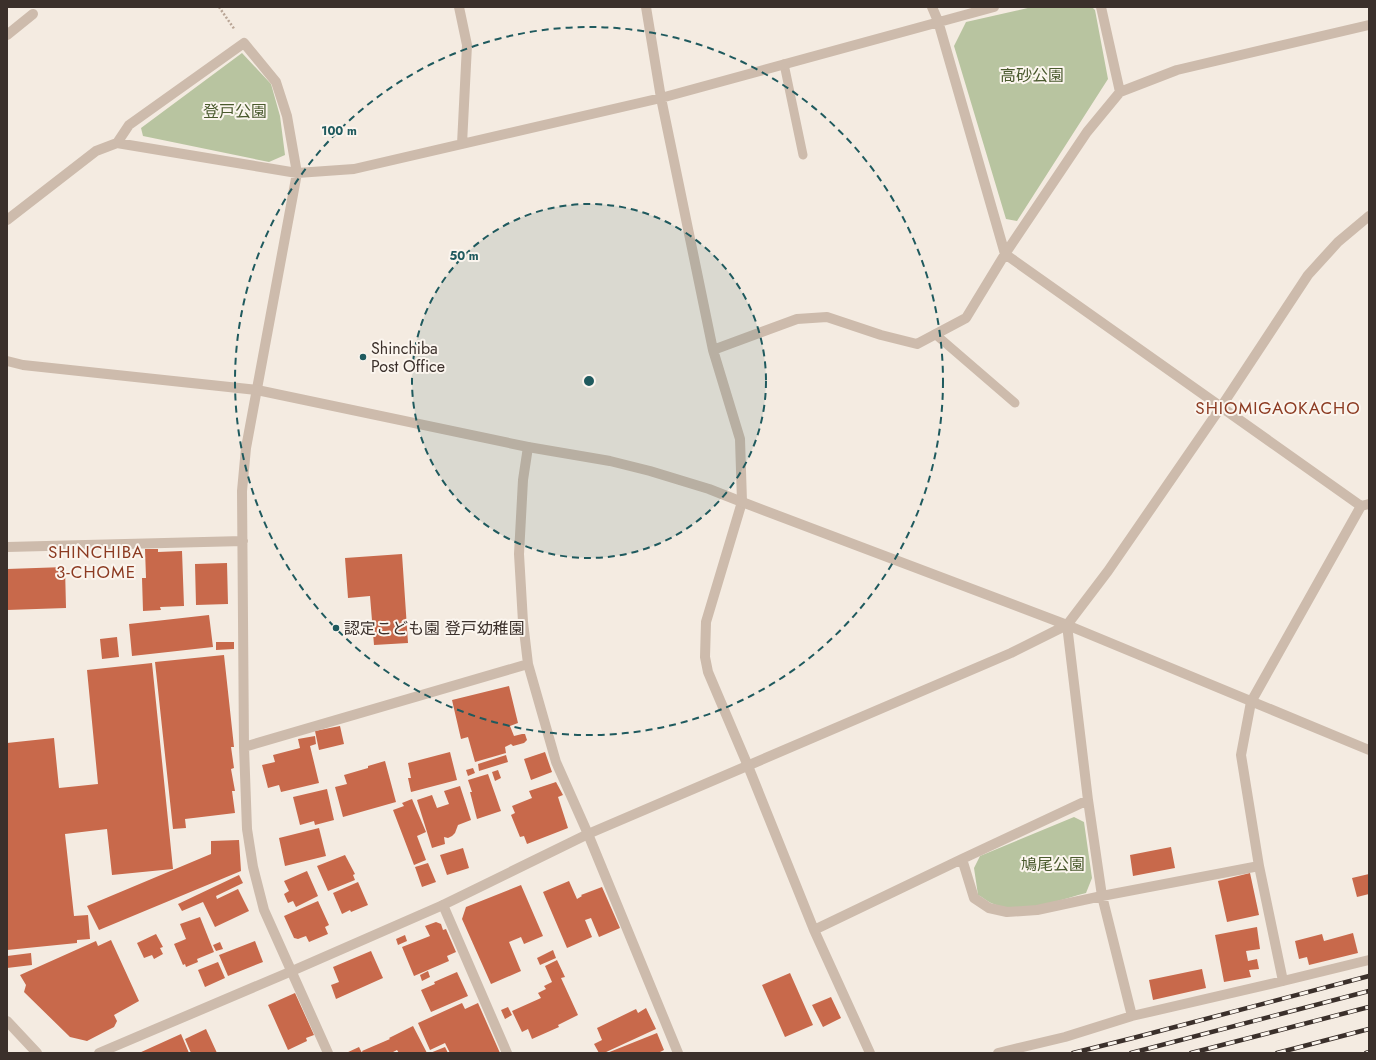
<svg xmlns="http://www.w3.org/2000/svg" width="1376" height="1060" font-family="Jost,'Noto Sans JP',sans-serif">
	<rect width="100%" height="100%" fill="#f4ebe1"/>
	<!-- green -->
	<path fill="#b8c4a0" d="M1032 7H1092L1095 10 1108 79 1017 221 1006 219 954 46 966 22Z
		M242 53 271 84 280 116 285 155 269 162 143 136 141 128Z
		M1074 817 1084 822 1092 878 1086 893C1059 900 1018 916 991 903 987 901 982 897 978 895L974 868 980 856Z"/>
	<!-- building -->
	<path fill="#c8694b" d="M145 549H158V552L182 551 184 606 160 607 161 610 143 611 142 578H146Z
		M402 554 408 643 374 645 370 596 348 598 345 558Z
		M227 563 228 604 196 605 195 564Z
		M65 567 66 608 7 610V569Z
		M209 615 213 647 132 656 129 624Z
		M117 637 119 657 102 659 100 639Z
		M216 642H234V649L216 650Z
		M224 655 234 747H231L234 768 231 769 235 791H232L235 813 185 819 186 828 173 829 155 662Z
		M152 663 173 869 112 875 107 829 65 834 74 916 88 915 90 939 77 940V943L7 950V743L54 738 59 788 98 784 87 670Z
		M509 686 518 723 510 726 514 736 522 734H525L527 740 524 743 513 746 511 744 505 747 506 753 475 762 468 737 461 739 452 700Z
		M340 726 344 744 319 750 315 731Z
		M315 736 316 744 310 746 319 783 281 792 279 785 268 788 262 765 275 762 273 755 300 748 298 739Z
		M450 752 457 780 411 792 408 778H411L408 763Z
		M545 752 552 772 531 780 524 759Z
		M506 755 508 762 479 771 478 764Z
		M385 761 396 802 343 817 335 787 347 784 344 775 368 768V766Z
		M473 768 475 773 468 776 466 770Z
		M498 770 501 778 495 781 492 772Z
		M488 774 501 811 477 819 470 792H472L468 780Z
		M556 782 563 795 558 797 568 828 527 844 524 836 520 837 511 815 515 813 512 806 532 798 529 791Z
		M460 786 471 820 458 825 455 833 452 836 448 838 444 837 445 844 432 848 417 800 432 795 437 808 449 804 444 791Z
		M327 789 334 820 315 825 314 821 300 825 293 797Z
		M412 799 426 832 417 836 426 860 414 865 393 810 404 806 402 803Z
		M319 828 326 856 285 866 279 838Z
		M239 840 241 871 99 930 87 906 211 854V841Z
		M1171 847 1175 868 1133 876 1130 855Z
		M463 848 469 868 447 875 440 855Z
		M345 855 355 874 353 875 355 880 328 891 317 866Z
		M428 863 436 882 422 887 415 867Z
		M307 871 318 896 296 907 293 901 288 903 284 894 289 891 284 881Z
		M1250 873 1259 915 1227 922 1218 881Z
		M1369 874V894L1357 897 1352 878Z
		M239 875 243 883 216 896 217 899 238 889 249 911 215 927 203 902 182 911 178 904Z
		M569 881 577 899 582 896 581 895 602 887 620 928 599 937 591 918 585 920 592 937 567 948 543 892Z
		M358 882 368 905 351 912 350 910 342 914 333 893Z
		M521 885 543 936 524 944 521 937 509 942 521 971 491 984 462 919 466 907Z
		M318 901 329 925 325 927 328 934 309 942 306 936 298 939 294 938 284 916Z
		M200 917 214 952 197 959 198 962 186 967 185 964 183 965 174 944 186 939 180 924Z
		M436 922 441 924 443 930 446 929 456 952 447 956 449 961 414 976 402 947 430 936 425 926Z
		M1257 927 1260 949 1246 951 1248 961 1257 959 1259 969 1249 970 1251 977 1224 982 1215 935Z
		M1353 933 1358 953 1309 965 1307 957 1299 959 1295 941 1322 934 1324 941Z
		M156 934 163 947 160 948 163 954 154 959 152 955 144 958 137 943Z
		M405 935 407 941 398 945 396 939Z
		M111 940 139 1001 114 1015 117 1021 114 1027 87 1041 70 1037 24 992 26 985 20 975 96 941 98 946Z
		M255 941 263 962 228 976 219 955Z
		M220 942 223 949 216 951 213 945Z
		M553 950 556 958 540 965 537 958Z
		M371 951 383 978 336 999 331 985 339 982 333 967Z
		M31 953 32 965 7 968V956Z
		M557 960 565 977 561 978 578 1015 558 1025 559 1027 532 1039 528 1029 522 1032 512 1011 541 998 538 993 546 989 544 986 552 982 545 966Z
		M218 962 225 978 205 987 198 970Z
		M1202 969 1206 988 1153 1000 1149 980Z
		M428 971 430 977 422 981 420 975Z
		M457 972 468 996 431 1012 421 990 435 984 434 982Z
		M790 973 813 1025 785 1037 762 985Z
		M295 993 314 1035 306 1038 307 1041 288 1050 268 1005Z
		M831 997 841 1018 823 1027 812 1005Z
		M462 1003 465 1009 478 1003 500 1053H450L445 1043 430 1050 418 1023Z
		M508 1007 512 1015 505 1019 501 1010Z
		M646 1008 656 1029 604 1053H599L594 1044 602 1040 597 1028 636 1009 638 1013Z
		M413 1026 427 1053H399L397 1050 391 1053H363L362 1051 390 1039 389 1038Z
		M206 1029 217 1053H191L185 1039Z
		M657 1033 664 1050 658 1053H607Z
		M181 1034 189 1053H139Z
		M359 1047 362 1053H346Z
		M445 1047 448 1053H430Z"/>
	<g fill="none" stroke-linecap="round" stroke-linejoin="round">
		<!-- path -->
		<path stroke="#b9a596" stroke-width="2.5" stroke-dasharray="2 2" stroke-linecap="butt" d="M219 7 235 30"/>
		<!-- service -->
		<path stroke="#cdbbac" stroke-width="9" d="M784 64 803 155
			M935 334 1015 403"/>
		<!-- minor -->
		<path stroke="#cdbbac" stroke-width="10" d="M459 7 467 45 462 144
			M646 7 661 98 713 350 740 439 742 502 706 622 705 657 708 672 748 766 814 930 870 1053
			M932 7 938 21 1005 254 1361 506
			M1101 7 1120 92
			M7 35 33 14
			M117 143 129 125 244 43 276 82 287 116 297 173 246 448 242 491 244 747 247 829 253 867 264 910 328 1053
			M7 220 96 151 117 143 297 173 354 169 661 98 994 7
			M713 350 797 319 827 317 881 335 917 344 966 318 1005 254 1087 132 1120 92 1177 70 1369 25
			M528 447 523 480 519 554 523 622 528 664 556 762 588 834 678 1053
			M7 547 243 541
			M1067 625 1088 800 1102 896 1132 1016
			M244 747 528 664
			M962 859 974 898 989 908 1007 912 1037 910 1102 896 1259 866
			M443 905 507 1053
			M814 930 962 859 1088 800
			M1283 981 1259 866 1241 755 1251 702 1361 506 1369 504
			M998 1053 1065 1037 1132 1016 1283 981 1369 960"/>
		<!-- tertiary -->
		<path stroke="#cdbbac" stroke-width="10" d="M7 361 23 365 257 390 528 447 610 461 650 471 709 489 742 502 1067 625 1369 750
			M7 1021 37 1053
			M99 1053 292 971 443 905 588 834 1011 653 1067 625 1108 571 1221 407 1308 275 1338 242 1369 216"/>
		<!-- rail casing -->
		<g stroke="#3b302b" stroke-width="4.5">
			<path id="rail" d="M1073 1053 1133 1038 1369 976
				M1131 1053 1369 991
				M1191 1053 1369 1007
				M1277 1053 1369 1029
				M1366 1053 1369 1052"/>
		</g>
		<!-- rail -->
		<use href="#rail" stroke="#fbf5ee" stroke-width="3" stroke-dasharray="9" stroke-linecap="butt"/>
	</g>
	<!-- distance rings -->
	<circle cx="589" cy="381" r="177" fill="#1f5a5e" fill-opacity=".12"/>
	<g fill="none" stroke="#1f5a5e" stroke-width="2" stroke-dasharray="7 5">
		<circle cx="589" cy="381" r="177"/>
		<circle cx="589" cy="381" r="354"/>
	</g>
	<!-- markers -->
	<g fill="#1f5a5e" stroke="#fbf5ee" stroke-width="1.5">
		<circle cx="363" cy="357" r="4"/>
		<circle cx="336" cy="628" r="4"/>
	</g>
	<g text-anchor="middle" stroke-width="4" stroke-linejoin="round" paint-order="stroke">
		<!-- park labels -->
		<g font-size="16" fill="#4a5a2e" stroke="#fbf5ee">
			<text x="1032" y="81">高砂公園</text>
			<text x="235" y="117">登戸公園</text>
			<text x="1053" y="870">鳩尾公園</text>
		</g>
		<!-- poi labels -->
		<g font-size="16" fill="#3b302b" stroke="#fbf5ee" text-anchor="start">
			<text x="371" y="354">Shinchiba<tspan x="371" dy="18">Post Office</tspan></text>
			<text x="344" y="634">認定こども園 登戸幼稚園</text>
		</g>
		<!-- neighbourhood labels -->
		<g font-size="17" letter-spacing="1" fill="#8c3b22" stroke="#fbf5ee">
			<text x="1278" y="414">SHIOMIGAOKACHO</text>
			<text x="96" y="558">SHINCHIBA<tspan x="96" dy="20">3-CHOME</tspan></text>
		</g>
	</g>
	<circle cx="589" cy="381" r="6" fill="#1f5a5e" stroke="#fbf5ee" stroke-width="2"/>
	<g font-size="12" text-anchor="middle" font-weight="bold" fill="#1f5a5e" stroke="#fbf5ee" stroke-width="4" stroke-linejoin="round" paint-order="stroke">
		<text x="339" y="135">100 m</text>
		<text x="464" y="260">50 m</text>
	</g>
	<!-- border -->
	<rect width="1376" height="1060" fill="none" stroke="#3b302b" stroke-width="16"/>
</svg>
